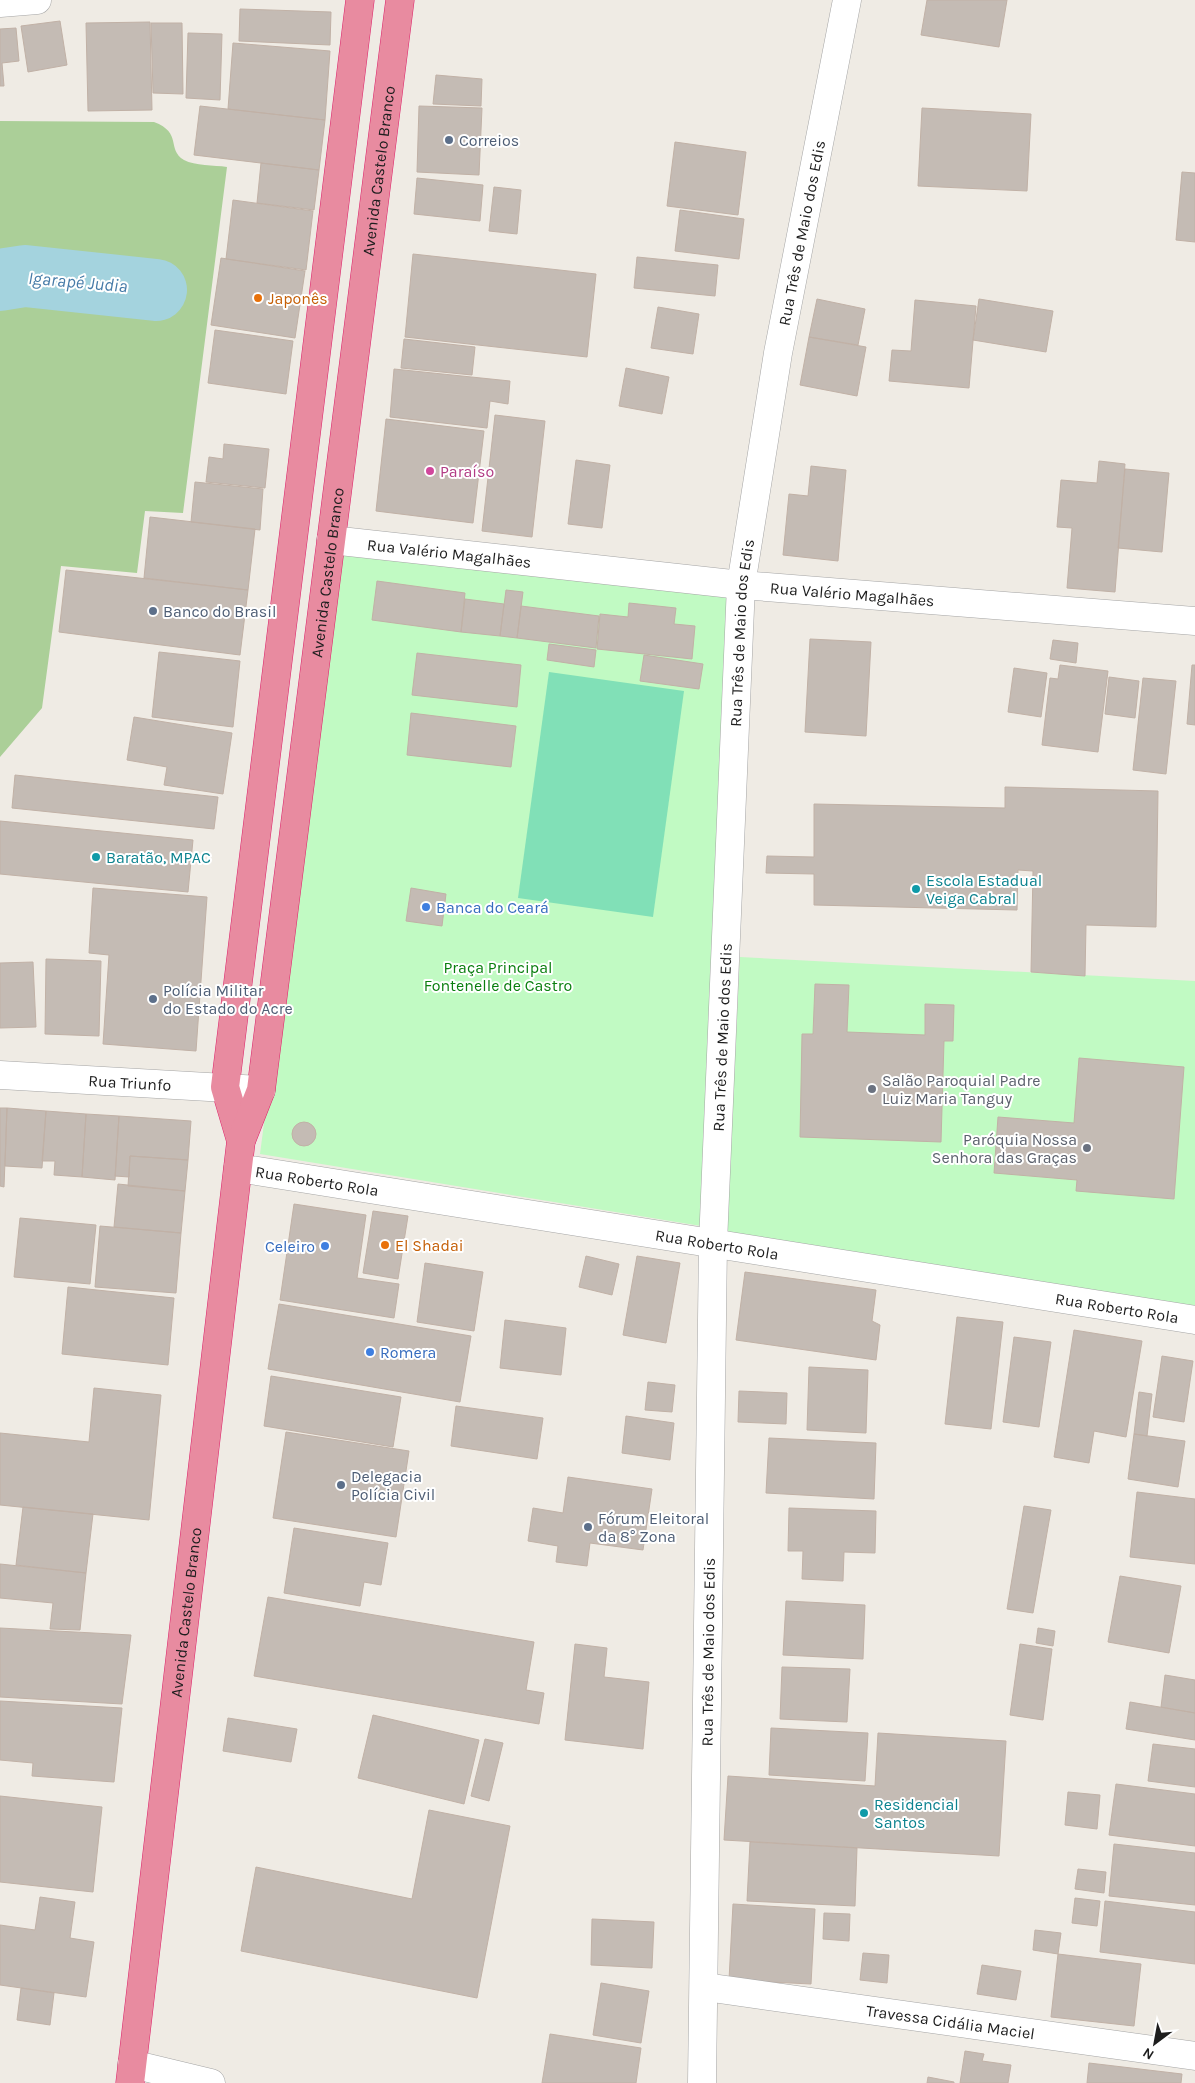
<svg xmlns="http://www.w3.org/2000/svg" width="1195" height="2083" font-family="Karla,sans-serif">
	<rect width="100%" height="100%" fill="#efebe4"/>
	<!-- forest -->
	<path fill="#abcf98" d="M0 121 154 122C183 133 166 149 184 160 195 166 214 165 227 167L183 513 145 511 137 573 61 566 42 708 0 757Z"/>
	<!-- park -->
	<path fill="#c1fac3" d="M339 548 729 590 701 1226 260 1154Z
		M740 957 1195 981V1311L726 1232Z"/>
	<!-- pitch -->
	<path fill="#81e0b7" d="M549 672 684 691 653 917 518 898Z"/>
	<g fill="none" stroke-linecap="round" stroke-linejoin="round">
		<!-- river -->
		<path stroke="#a4d3de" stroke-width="62" d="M0 280 25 276 156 290"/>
	</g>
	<!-- building -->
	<path fill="#c4bbb4" stroke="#c1b1a6" d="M927 0H1007L999 47 921 35Z
		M240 9 331 12 330 45 239 41Z
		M60 21 67 65 28 72 21 26Z
		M150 22 152 110 88 111 86 23Z
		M151 23H182L183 94 153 93Z
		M16 28 19 61 2 63 4 86H0V29Z
		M188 33 222 34 220 100 186 98Z
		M233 43 330 51 325 120 228 109Z
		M436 75 482 79 481 106 433 104Z
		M200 106 325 120 319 170 194 155Z
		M419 106 482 108 479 175 417 172Z
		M922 108 1031 114 1027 191 918 186Z
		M675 142 746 152 738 215 667 206Z
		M261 163 319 170 314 210 257 203Z
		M1182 172 1195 173V242L1176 240Z
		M417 178 483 185 480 221 414 214Z
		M494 187 521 190 517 234 489 231Z
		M233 200 313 211 306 270 226 259Z
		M680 210 744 219 739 259 675 251Z
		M413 254 596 274 587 357 405 337Z
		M637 257 718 265 715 296 634 288Z
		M221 258 305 271 295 338 211 325Z
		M817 299 865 309 858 345 809 337Z
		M979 299 1053 311 1046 352 973 340Z
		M915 300 976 306 969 388 889 381 892 350 911 351Z
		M658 307 699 314 693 354 651 348Z
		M215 330 293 341 286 394 208 383Z
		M809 337 866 347 857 396 800 385Z
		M404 339 475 347 472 375 401 368Z
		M626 368 669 377 662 414 619 406Z
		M394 369 510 381 508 404 490 401 487 428 390 417Z
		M495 415 545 421 532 537 482 531Z
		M386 419 484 431 473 523 376 511Z
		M224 444 269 449 265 488 206 482 209 457 223 459Z
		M576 460 610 465 602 528 568 524Z
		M1099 461 1125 464 1115 592 1067 588 1072 528 1057 527 1061 480 1097 483Z
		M811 466 846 470 838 561 783 555 789 494 808 496Z
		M1125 469 1169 473 1162 552 1118 548Z
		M195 482 263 489 260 530 191 522Z
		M150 517 255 529 248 590 144 578Z
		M66 570 248 590 240 655 59 632Z
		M377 581 465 593 461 632 372 620Z
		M506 590 523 592 517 638 500 636Z
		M465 599 504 604 500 636 461 632Z
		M629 603 676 608 674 624 695 626 692 659 597 649 600 614 628 617Z
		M521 606 599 616 596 648 517 638Z
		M810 639 871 642 866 736 805 732Z
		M1053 640 1078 643 1076 663 1050 659Z
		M549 644 596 650 594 667 547 660Z
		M159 652 240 661 233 727 152 717Z
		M417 653 521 665 517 707 412 695Z
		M644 655 703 664 699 689 640 681Z
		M1060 665 1108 671 1098 752 1042 745 1050 678 1058 679Z
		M1192 665H1195V725L1187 724Z
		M1014 668 1047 673 1041 717 1008 712Z
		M1109 677 1139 681 1135 718 1105 714Z
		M1143 678 1176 681 1166 774 1133 770Z
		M411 713 516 726 511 767 407 755Z
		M134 717 232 733 223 794 164 785 167 767 127 760Z
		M15 775 218 797 214 829 12 808Z
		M1005 787 1158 791 1156 927 1086 925 1085 976 1031 972 1033 871 1018 870 1017 910 814 905V874L766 873 767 856 814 857V804L1005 808Z
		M0 821 193 840 188 892 0 874Z
		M93 888 207 897 196 1051 103 1044 109 955 89 953Z
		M411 888 446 894 442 926 406 921Z
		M46 959 101 961 99 1036 45 1034Z
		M33 962 36 1027 0 1028V963Z
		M815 984 849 985 847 1032 925 1035V1004L954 1005 953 1041H944L941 1142 800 1137 802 1034H813Z
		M1079 1058 1184 1067 1174 1199 1076 1191 1077 1180 994 1173 998 1117 1074 1123Z
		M0 1108H7L4 1187 0 1186Z
		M7 1108 46 1111 42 1168 5 1166Z
		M46 1111 86 1114 82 1177 54 1175 55 1161H42Z
		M86 1114 119 1116 115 1180 82 1177Z
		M119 1116 191 1121 188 1160 130 1156 129 1177 115 1176Z
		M292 1134a12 12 0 1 1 24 0a12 12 0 1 1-24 0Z
		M130 1156 188 1160 185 1191 128 1186Z
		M118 1184 185 1191 181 1233 114 1227Z
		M294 1204 366 1215 357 1278 399 1284 394 1318 280 1300Z
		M373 1211 408 1216 398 1279 363 1273Z
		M20 1218 96 1225 90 1284 14 1277Z
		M100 1226 181 1233 176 1293 95 1287Z
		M586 1256 619 1264 612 1295 579 1287Z
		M637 1256 680 1263 666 1343 623 1335Z
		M425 1263 483 1272 474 1331 417 1322Z
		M745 1272 876 1290 872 1321 880 1325 876 1360 736 1340Z
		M68 1287 174 1298 168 1365 62 1354Z
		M279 1304 471 1336 460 1402 268 1369Z
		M957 1317 1003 1322 991 1429 945 1424Z
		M505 1320 566 1328 561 1375 500 1368Z
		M1074 1330 1142 1341 1126 1437 1094 1431 1089 1463 1054 1457Z
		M1014 1337 1051 1342 1039 1427 1003 1422Z
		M1162 1356 1193 1361 1184 1422 1153 1417Z
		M809 1367 868 1370 866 1433 807 1430Z
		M271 1376 401 1397 393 1447 264 1426Z
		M648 1382 675 1385 672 1412 645 1410Z
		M94 1388 161 1395 149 1520 0 1505V1433L89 1442Z
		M739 1391 787 1393 786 1424 738 1422Z
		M1139 1392 1152 1394 1147 1436 1134 1434Z
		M456 1406 543 1418 537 1459 451 1446Z
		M626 1416 674 1423 670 1460 622 1453Z
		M286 1432 409 1451 396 1537 273 1518Z
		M1134 1434 1185 1441 1178 1487 1128 1479Z
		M769 1438 876 1443 874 1499 766 1493Z
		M568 1477 652 1489 643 1550 590 1543 587 1566 556 1562 558 1546 528 1541 533 1508 563 1513Z
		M1137 1492 1195 1499V1564L1130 1557Z
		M1024 1506 1051 1510 1033 1613 1007 1609Z
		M23 1507 93 1514 86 1573 16 1565Z
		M789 1508 876 1511 875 1553 844 1552 843 1581 802 1579 803 1551H788Z
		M294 1528 388 1543 381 1585 364 1582 360 1606 284 1593Z
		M0 1564 86 1573 80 1630 50 1629 53 1603 0 1598Z
		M1120 1576 1181 1586 1169 1653 1108 1642Z
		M268 1597 534 1642 526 1690 544 1693 539 1724 254 1676Z
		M786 1601 865 1605 863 1659 783 1655Z
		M0 1628 131 1635 122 1704 0 1697Z
		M1038 1628 1055 1631 1053 1646 1036 1643Z
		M575 1644 607 1648 604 1677 649 1682 643 1749 565 1740Z
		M1020 1644 1052 1649 1043 1720 1010 1715Z
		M782 1667 850 1669 847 1722 780 1719Z
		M1165 1675 1195 1680V1713L1161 1707Z
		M0 1701 122 1708 114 1782 32 1776 33 1763 0 1760Z
		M1130 1702 1195 1713V1740L1126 1729Z
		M373 1715 479 1740 464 1804 358 1778Z
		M228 1718 297 1729 291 1762 223 1751Z
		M771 1728 868 1733 865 1781 769 1775Z
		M878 1733 1006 1741 999 1856 724 1840 728 1776 875 1786Z
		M485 1739 503 1743 489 1801 471 1796Z
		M1153 1744 1195 1749V1787L1148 1781Z
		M1116 1784 1195 1794V1846L1109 1835Z
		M1068 1792 1100 1795 1097 1829 1065 1825Z
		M0 1796 102 1807 93 1892 0 1882Z
		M429 1810 510 1826 477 1998 241 1951 256 1867 412 1899Z
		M750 1842 857 1848 855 1906 747 1901Z
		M1114 1844 1195 1853V1905L1109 1896Z
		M1078 1869 1106 1872 1104 1893 1075 1889Z
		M40 1897 75 1902 70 1938 94 1942 86 1997 0 1985V1925L35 1930Z
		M1075 1898 1100 1901 1097 1926 1072 1923Z
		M1105 1901 1195 1912V1964L1100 1952Z
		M733 1904 815 1909 811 1984 729 1980Z
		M824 1913 850 1914 849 1941 823 1939Z
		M592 1919 654 1922 652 1968 591 1965Z
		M1035 1930 1061 1933 1058 1954 1033 1950Z
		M863 1953 889 1955 887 1983 860 1980Z
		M1058 1954 1141 1964 1134 2026 1051 2017Z
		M982 1965 1021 1971 1016 2000 977 1994Z
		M601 1983 649 1991 641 2043 593 2035Z
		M21 1988 54 1993 50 2025 17 2020Z
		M550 2034 641 2048 636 2083H542Z
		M965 2051 984 2054 982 2061 1011 2065 1008 2083H960Z
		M1089 2063 1182 2074 1181 2083H1087Z
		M928 2077 954 2082V2083H927Z"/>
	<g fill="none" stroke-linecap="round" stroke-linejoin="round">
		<!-- minor casing -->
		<g stroke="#a5a5a5" stroke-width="29">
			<g id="minor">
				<path d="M0 3 37 0"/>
				<path id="s1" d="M331 540 741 585 1195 621"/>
				<path id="s2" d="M0 1075 261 1090"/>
				<path id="s3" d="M238 1168 1195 1320"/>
				<path id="s4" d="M705 1987 1195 2056"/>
				<path d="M132 2064 211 2083"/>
				<path id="s5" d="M702 2083 713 1243 741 585 778 353 847 0"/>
			</g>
		</g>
		<!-- highway casing -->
		<g stroke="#dd226a" stroke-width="29">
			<g id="highway">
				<path d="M241 1141 225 1087 360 0"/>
				<path id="s6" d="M130 2083 241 1141 261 1090 400 0"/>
			</g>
		</g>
		<!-- minor -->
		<use href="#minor" stroke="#fff" stroke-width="28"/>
		<!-- highway -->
		<use href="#highway" stroke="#e88ba0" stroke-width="28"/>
	</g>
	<!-- markers -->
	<g fill="#5c6f8a" stroke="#fff" stroke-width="2">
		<circle cx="449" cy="140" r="5"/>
		<circle cx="153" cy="611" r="5"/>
		<circle cx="153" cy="999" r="5"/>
		<circle cx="341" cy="1485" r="5"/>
		<circle cx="588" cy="1527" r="5"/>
	</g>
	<g fill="#e8710a" stroke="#fff" stroke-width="2">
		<circle cx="258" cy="298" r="5"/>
		<circle cx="385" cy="1245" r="5"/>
	</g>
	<circle fill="#d1479c" stroke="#fff" stroke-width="2" cx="430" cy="471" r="5"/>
	<g fill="#0f9aa8" stroke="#fff" stroke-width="2">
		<circle cx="96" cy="857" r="5"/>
		<circle cx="916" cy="889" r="5"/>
		<circle cx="864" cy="1813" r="5"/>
	</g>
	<g fill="#3f7fe0" stroke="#fff" stroke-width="2">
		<circle cx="426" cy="907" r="5"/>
		<circle cx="325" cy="1246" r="5"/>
		<circle cx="370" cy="1352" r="5"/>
	</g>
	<g fill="#6b7280" stroke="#fff" stroke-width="2">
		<circle cx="872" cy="1089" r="5"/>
		<circle cx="1087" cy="1148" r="5"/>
	</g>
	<g text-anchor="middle" stroke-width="4" stroke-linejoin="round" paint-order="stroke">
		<!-- service labels -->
		<g font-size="16" fill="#4e5e75" stroke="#fff" text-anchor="start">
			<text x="459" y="146">Correios</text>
			<text x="163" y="617">Banco do Brasil</text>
			<text x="163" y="996">Polícia Militar<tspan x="163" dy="18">do Estado do Acre</tspan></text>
			<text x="351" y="1482">Delegacia<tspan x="351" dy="18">Polícia Civil</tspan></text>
			<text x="598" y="1524">Fórum Eleitoral<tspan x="598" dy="18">da 8° Zona</tspan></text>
		</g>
		<!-- street labels -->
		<g font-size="16" fill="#1e1e1e" stroke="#fff">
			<text dy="6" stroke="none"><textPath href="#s6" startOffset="1930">Avenida Castelo Branco</textPath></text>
			<text dy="6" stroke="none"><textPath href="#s5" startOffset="1856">Rua Três de Maio dos Edis</textPath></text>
			<text dy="6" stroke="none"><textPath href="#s1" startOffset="119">Rua Valério Magalhães</textPath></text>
			<text dy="6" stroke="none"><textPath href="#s6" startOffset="1525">Avenida Castelo Branco</textPath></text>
			<text dy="6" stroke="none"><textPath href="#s1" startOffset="524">Rua Valério Magalhães</textPath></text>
			<text dy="6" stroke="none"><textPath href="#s5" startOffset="1451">Rua Três de Maio dos Edis</textPath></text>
			<text dy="6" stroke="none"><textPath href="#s5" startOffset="1046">Rua Três de Maio dos Edis</textPath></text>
			<text dy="6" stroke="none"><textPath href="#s2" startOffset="130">Rua Triunfo</textPath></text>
			<text dy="6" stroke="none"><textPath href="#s3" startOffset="80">Rua Roberto Rola</textPath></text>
			<text dy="6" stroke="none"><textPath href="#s3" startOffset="485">Rua Roberto Rola</textPath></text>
			<text dy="6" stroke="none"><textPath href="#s3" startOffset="890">Rua Roberto Rola</textPath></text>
			<text dy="6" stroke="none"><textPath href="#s6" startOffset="474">Avenida Castelo Branco</textPath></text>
			<text dy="6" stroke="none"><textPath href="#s5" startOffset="431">Rua Três de Maio dos Edis</textPath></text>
			<text dy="6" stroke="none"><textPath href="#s4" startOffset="248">Travessa Cidália Maciel</textPath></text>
		</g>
		<!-- food labels -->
		<g font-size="16" fill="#c56008" stroke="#fff" text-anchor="start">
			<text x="268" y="304">Japonês</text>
			<text x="395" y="1251">El Shadai</text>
		</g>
		<!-- hotel labels -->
		<g font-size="16" fill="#b23c85" stroke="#fff" text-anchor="start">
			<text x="440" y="477">Paraíso</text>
		</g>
		<!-- culture labels -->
		<g font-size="16" fill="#0d838f" stroke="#fff" text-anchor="start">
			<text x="106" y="863">Baratão, MPAC</text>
			<text x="926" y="886">Escola Estadual<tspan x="926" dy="18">Veiga Cabral</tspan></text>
			<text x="874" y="1810">Residencial<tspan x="874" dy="18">Santos</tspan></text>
		</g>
		<!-- shop labels -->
		<g font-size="16" fill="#366cbe" stroke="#fff" text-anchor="start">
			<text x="436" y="913">Banca do Ceará</text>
			<text x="315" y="1252" text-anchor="end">Celeiro</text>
			<text x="380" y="1358">Romera</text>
		</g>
		<!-- park labels -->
		<g font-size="16" fill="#0a7f0f" stroke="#fff">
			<text x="498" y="973">Praça Principal<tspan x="498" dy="18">Fontenelle de Castro</tspan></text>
		</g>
		<!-- worship labels -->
		<g font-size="16" fill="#5b616d" stroke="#fff" text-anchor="start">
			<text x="882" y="1086">Salão Paroquial Padre<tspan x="882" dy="18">Luiz Maria Tanguy</tspan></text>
			<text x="1077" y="1145" text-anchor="end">Paróquia Nossa<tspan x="1077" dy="18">Senhora das Graças</tspan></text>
		</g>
		<!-- water labels -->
		<g font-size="18" font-style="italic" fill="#467ba8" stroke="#fff">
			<text transform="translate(78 282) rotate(5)" y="6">Igarapé Judia</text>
		</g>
	</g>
	<!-- north arrow -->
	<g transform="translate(1155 2043) rotate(212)" stroke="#ffffff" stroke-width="4" paint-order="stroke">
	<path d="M0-4L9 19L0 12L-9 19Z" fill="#1e1e1e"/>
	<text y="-8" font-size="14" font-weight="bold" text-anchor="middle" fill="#1e1e1e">N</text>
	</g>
</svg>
